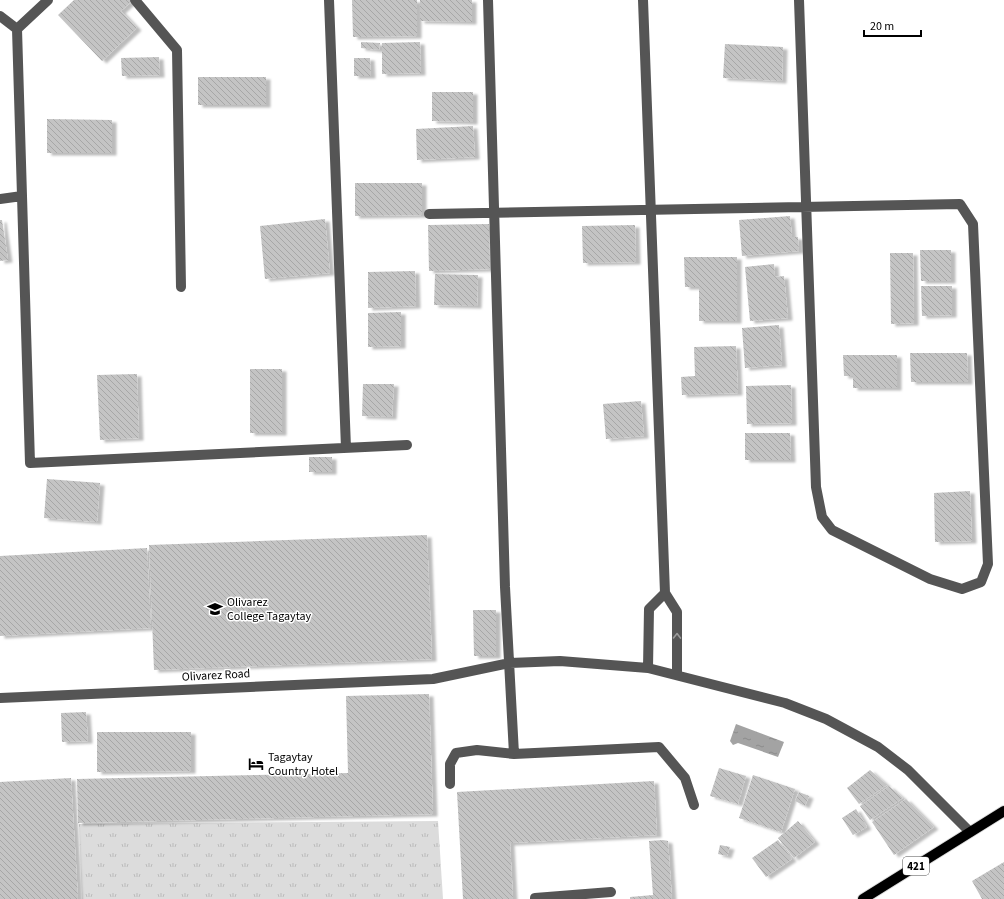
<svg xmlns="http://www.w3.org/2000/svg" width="1004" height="899" font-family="'Source Sans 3',sans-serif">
	<defs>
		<pattern id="grass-tufts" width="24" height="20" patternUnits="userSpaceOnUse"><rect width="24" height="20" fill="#dcdcdc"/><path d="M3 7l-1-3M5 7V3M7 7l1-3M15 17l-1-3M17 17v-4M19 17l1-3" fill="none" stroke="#bbb"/></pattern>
		<pattern id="water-ripples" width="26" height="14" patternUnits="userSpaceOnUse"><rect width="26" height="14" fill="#a3a3a3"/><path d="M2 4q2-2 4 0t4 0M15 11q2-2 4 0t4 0" fill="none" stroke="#8b8b8b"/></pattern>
		<pattern id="building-back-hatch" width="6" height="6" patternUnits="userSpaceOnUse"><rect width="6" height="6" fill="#c4c4c4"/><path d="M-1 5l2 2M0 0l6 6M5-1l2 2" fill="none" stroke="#a7a7a7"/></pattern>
		<filter id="shadow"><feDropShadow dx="4.5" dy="2.5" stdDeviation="1" flood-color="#0004"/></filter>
	</defs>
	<rect width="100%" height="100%" fill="#fff"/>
	<!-- grass -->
	<path fill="url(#grass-tufts)" d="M438 821 443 899H82L79 824Z"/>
	<!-- water -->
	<path fill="url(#water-ripples)" d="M736 724 784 742 778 757 738 743 733 745 730 741Z"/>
	<!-- building -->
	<path fill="url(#building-back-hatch)" filter="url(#shadow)" d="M74 0H130L131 2 121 11 137 28 102 61 58 15Z
		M352 0H417V36L353 37Z
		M420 0H472V22L420 21Z
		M361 42 380 43 379 50 361 48Z
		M420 42 421 73 382 74V43Z
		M725 44 783 47 782 81 723 78Z
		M159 57 160 75 122 76 121 58Z
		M354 58H370L371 76H354Z
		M198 77H266V105H198Z
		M432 92H473V122L432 121Z
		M47 119 112 120V153H47Z
		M473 126 475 157 417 160 416 129Z
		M355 183H422V215L355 216Z
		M790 216 792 237H798L799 251 742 256 739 220Z
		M325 219 330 273 265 279 260 226Z
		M0 220H2L8 260 0 261Z
		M489 224 490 269 429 271 428 225Z
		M635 225 636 262 583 263 582 226Z
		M920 250H951V281H921Z
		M890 253H913L914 323 891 324Z
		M684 257H737V321H699V287H685Z
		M774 264 775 277 784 276 788 318 750 321 745 267Z
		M415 271 416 306 368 308V272Z
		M435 274 478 275 477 306 434 305Z
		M921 286H952V315L922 316Z
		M401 312V346L368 347V313Z
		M779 325 782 365 745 368 742 328Z
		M736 346 738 393 682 395 681 377 695 376 694 347Z
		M910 353H967L968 382H911Z
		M843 355H897V388H853V376H844Z
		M250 369H282V433H250Z
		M137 374 139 438 100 440 97 375Z
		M363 384H394L392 417 362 416Z
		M791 385 792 423 747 424 746 386Z
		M641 401 644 436 606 439 603 404Z
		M745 433H790L791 460H745Z
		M309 457H332V472H309Z
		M47 479 100 483 97 522 44 518Z
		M970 491 972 541 935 542 934 493Z
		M427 535 432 659 154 670 149 545Z
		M147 548 151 628 0 636V556Z
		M473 610H496V656H474Z
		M429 694 433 814 78 823 77 779 348 773 346 696Z
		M86 712 88 741 62 742 61 713Z
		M97 732H191V771L97 772Z
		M719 768 746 776 738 804 710 796Z
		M870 770 887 785 859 804 847 788Z
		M753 775 795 789 781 832 739 818Z
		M71 778 78 899H0V782Z
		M654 781 657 835 510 843 513 899H463L457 792Z
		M889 786 903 798 870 820 860 806Z
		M799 792 809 796 805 806 795 801Z
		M906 799 934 827 894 855 872 822Z
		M856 809 867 827 853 835 842 818Z
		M798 821 815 842 794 858 778 838Z
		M663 840 668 841 672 899H630V897L653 895 649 841Z
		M778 840 792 859 766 877 752 858Z
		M720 845 730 847 727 856 718 854Z
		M1004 862V899H982L972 881Z"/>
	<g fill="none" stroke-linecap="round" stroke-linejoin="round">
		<!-- major casing -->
		<g stroke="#dbdbdb" stroke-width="12">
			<path id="major" d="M863 899 1004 811"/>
		</g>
		<!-- minor -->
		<path stroke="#555" stroke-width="10" d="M48 0 17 29 30 463 407 445
			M135 0 177 50 181 287
			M329 0 346 448
			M488 0 505 587 514 754
			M643 0 665 593 677 612V675
			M0 16 17 29
			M0 199 22 196
			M429 214C606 211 783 207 960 204L973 224 988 564 981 582 962 589 930 579 832 530 822 517 816 487 799 0
			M648 668 649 609 665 593
			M0 698 433 679 510 663 560 661 648 668 785 703 826 719 878 747 908 770 970 832
			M450 784V764L456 753 477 750 514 754 659 747 685 778 694 805
			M535 899V898L611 892"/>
		<!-- major -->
		<use href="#major" stroke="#000" stroke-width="10"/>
	</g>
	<!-- one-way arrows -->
	<defs><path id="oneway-chevron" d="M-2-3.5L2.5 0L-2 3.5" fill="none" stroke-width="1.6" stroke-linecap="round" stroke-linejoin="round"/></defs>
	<use stroke="#999" href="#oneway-chevron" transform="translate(677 636) rotate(-89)"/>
	<!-- icons -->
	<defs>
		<g id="university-bare" transform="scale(1.2)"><path d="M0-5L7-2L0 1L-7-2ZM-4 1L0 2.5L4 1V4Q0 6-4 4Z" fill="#000" stroke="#fff" stroke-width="2.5" paint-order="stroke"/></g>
		<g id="hotel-bare" transform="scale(1.2)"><path d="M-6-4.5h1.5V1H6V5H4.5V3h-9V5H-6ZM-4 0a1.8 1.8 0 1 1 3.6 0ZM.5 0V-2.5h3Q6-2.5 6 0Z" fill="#000" stroke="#fff" stroke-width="2.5" paint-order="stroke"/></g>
	</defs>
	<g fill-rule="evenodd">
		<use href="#university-bare" x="215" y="609"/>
		<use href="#hotel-bare" x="256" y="764"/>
	</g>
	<g text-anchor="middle" stroke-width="3" stroke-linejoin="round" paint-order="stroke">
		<!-- shield labels -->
		<rect fill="#fff" stroke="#4c4c4c" stroke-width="1" x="903" y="857" width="26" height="18" rx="3"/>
		<g font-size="11" font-weight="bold" fill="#000">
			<text x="916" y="870">421</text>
		</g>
		<!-- poi labels -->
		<g font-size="12" fill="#000" stroke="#fff" text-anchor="start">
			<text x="227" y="606">Olivarez<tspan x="227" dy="14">College Tagaytay</tspan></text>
			<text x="268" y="761">Tagaytay<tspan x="268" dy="14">Country Hotel</tspan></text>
		</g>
		<!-- street labels -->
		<g font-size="12" fill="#000" stroke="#fff">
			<text transform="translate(216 675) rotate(-3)" y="4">Olivarez Road</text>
		</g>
	</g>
	<!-- scale -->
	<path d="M864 30v6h57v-6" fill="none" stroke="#000000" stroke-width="2"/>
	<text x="870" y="30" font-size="12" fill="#000000" stroke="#ffffff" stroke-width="3" paint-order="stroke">20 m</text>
</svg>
